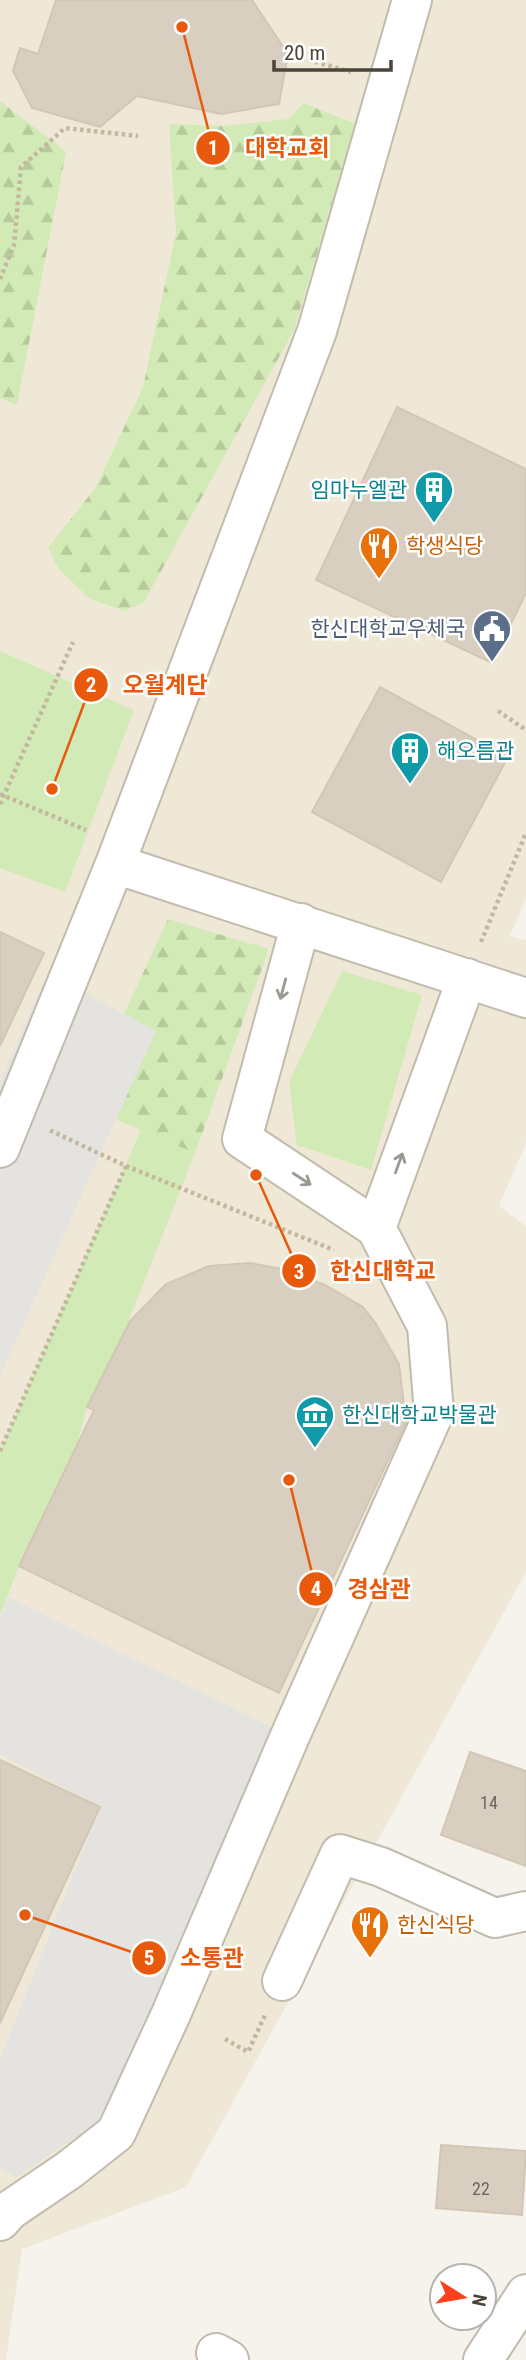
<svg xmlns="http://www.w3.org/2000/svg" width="526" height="2360" font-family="'Roboto Condensed','Noto Sans KR',sans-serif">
	<defs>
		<pattern id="forest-firs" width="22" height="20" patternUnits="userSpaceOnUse" patternTransform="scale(1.75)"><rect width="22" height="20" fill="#d2eab5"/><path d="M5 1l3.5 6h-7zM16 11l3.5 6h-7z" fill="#b6ca9c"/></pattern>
	</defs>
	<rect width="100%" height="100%" fill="#f6f3ec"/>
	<!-- education -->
	<path fill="#efe8d6" d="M0 0H526V899L510 936 526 940V1143L499 1206 526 1226V1572L186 2187 22 2249 6 2360H0Z"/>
	<!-- green -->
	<path fill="#d2eab5" d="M0 651 134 710 65 892 0 868Z
		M342 971 422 995 371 1170 297 1145 289 1082Z
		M141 1130 195 1153 123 1335 87 1407 76 1448 19 1566 0 1615V1451Z"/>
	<!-- forest -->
	<path fill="url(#forest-firs)" d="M0 101 66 152 17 405 0 398Z
		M303 103 356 124 294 330 144 602 125 611 90 599 58 568 48 548 96 487 143 387 176 233 169 124 225 126 289 119Z
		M168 919 269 949 195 1153 82 1105Z"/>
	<!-- parking -->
	<path fill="#e5e3e0" d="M48 973 156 1031 0 1376V1080Z
		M8 1597 290 1736 103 2119 16 2177 0 2168V2059L100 1807 0 1754V1618Z"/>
	<!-- building -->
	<path fill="#d8cfc1" stroke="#d3c7b4" stroke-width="2" d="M56 0H252L288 54 279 104 221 114 137 96 100 127 32 108 13 71 20 48 38 54Z
		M397 407 526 469V593L492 663 316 580Z
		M380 687 508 757 441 882 312 812Z
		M0 932 44 953 0 1046Z
		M250 1263 282 1269 325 1285 363 1307 376 1324 399 1364 406 1422 279 1693 19 1566 94 1410 87 1407 130 1321 166 1284 209 1266Z
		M470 1752 526 1771V1866L441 1835Z
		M0 1760 100 1807 0 2023Z
		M441 2145 526 2151 522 2215 436 2208Z"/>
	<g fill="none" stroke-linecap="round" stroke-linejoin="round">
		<!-- minor casing -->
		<g stroke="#c2bbae" stroke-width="42">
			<path id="minor" d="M115 864 526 998
				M0 1148 115 864 317 331 412 0
				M376 1228 467 978
				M282 1981 340 1854 381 1867 495 1918 526 1911
				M0 2221 10 2210 69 2170 116 2133 171 2014 290 1736 434 1413 427 1326 376 1228 242 1139 301 923
				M216 2353 229 2360
				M483 2360 526 2294"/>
		</g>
		<!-- path -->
		<path stroke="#c4b79f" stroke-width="4.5" stroke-dasharray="3.5 3.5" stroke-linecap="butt" d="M288 54 351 72
			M0 279 14 245 21 167 65 128 138 136
			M498 711 526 730
			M0 794 86 830
			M0 804 73 642
			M481 942 526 833
			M126 1166 334 1250
			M0 1451 126 1166 47 1129
			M225 2039 248 2052 266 2013"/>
		<!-- minor -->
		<use href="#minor" stroke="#fff" stroke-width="38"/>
	</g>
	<!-- one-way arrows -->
	<defs><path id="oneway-shaft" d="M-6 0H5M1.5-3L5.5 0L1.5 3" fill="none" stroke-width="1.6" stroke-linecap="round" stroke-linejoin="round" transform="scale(1.75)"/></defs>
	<g stroke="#9c9892">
		<use href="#oneway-shaft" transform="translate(283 989) rotate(105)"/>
		<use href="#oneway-shaft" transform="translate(399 1163) rotate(-70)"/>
		<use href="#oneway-shaft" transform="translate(302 1179) rotate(33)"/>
	</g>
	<!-- icons -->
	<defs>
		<g id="building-pin" transform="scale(2.0125)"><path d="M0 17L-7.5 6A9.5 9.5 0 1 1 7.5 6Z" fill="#0f9aa8" stroke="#fff"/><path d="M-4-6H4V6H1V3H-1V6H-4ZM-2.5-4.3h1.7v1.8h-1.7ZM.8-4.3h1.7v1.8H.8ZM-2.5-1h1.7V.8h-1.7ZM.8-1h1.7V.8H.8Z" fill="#fff"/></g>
		<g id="restaurant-pin" transform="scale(2.0125)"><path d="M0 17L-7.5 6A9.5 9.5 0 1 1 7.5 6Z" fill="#e8710a" stroke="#fff"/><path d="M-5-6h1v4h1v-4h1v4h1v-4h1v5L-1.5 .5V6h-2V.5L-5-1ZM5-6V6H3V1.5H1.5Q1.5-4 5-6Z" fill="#fff"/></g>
		<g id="civic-pin" transform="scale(2.0125)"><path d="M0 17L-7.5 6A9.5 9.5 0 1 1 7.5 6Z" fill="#5c6f8a" stroke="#fff"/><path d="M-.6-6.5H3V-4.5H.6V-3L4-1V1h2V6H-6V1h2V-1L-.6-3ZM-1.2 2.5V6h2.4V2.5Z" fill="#fff"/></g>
		<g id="museum-pin" transform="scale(2.0125)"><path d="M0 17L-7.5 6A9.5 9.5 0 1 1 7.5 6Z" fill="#0f9aa8" stroke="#fff"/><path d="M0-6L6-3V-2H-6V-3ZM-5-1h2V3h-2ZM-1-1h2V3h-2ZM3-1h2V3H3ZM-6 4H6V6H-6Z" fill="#fff"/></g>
	</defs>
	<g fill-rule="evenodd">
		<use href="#building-pin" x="434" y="490"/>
		<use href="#restaurant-pin" x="379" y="546"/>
		<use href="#civic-pin" x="492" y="629"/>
		<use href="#building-pin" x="410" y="751"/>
		<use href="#museum-pin" x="315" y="1415"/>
		<use href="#restaurant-pin" x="370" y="1925"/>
	</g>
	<g text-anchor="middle" stroke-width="5" stroke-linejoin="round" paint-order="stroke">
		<!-- number labels -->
		<g font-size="18" fill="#6e675b">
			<text x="489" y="1809">14</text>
			<text x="481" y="2195">22</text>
		</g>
		<!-- culture labels -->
		<g font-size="21" fill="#0d838f" stroke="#fff" text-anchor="start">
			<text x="407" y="497" text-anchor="end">임마누엘관</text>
			<text x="437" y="758">해오름관</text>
			<text x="342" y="1422">한신대학교박물관</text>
		</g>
		<!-- food labels -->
		<g font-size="21" fill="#c56008" stroke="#fff" text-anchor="start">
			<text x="406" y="553">학생식당</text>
			<text x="397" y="1932">한신식당</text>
		</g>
		<!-- service labels -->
		<g font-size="21" fill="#4e5e75" stroke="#fff" text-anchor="end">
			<text x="465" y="636">한신대학교우체국</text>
		</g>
	</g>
	<!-- callouts -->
	<path fill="none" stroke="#e8590c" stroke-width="2.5" d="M182 27L213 148M52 789L91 685M256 1175L299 1271M289 1480L316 1589M25 1915L149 1958"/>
	<g fill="#e8590c" stroke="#fff" stroke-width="2.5">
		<circle cx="182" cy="27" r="7"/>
		<circle cx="52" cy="789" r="7"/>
		<circle cx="256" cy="1175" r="7"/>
		<circle cx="289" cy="1480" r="7"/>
		<circle cx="25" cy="1915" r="7"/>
		<circle cx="213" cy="148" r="18"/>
		<circle cx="91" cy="685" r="18"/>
		<circle cx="299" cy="1271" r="18"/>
		<circle cx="316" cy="1589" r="18"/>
		<circle cx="149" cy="1958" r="18"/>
	</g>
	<g font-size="21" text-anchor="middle" font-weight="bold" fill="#fff">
		<text x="213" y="155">1</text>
		<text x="91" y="692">2</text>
		<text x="299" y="1279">3</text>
		<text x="316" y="1596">4</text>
		<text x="149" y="1965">5</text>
	</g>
	<g font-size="23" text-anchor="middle" font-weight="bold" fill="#e8590c" stroke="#fff" stroke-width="5" stroke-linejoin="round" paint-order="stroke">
		<text x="287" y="156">대학교회</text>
		<text x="165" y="693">오월계단</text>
		<text x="383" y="1279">한신대학교</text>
		<text x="379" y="1597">경삼관</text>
		<text x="212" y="1966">소통관</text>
	</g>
	<!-- north arrow -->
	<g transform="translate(463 2297) rotate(101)"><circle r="33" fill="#ffffff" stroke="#b7b4b0" stroke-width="2"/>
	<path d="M0-5L12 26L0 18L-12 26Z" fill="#fc3f1d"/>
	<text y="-10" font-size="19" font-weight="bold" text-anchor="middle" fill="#4b4439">N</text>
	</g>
	<!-- scale -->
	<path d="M274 60v10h117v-10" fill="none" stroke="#4b4439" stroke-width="3.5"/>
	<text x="284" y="60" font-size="21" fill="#4b4439" stroke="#ffffff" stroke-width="5" paint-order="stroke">20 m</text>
</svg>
